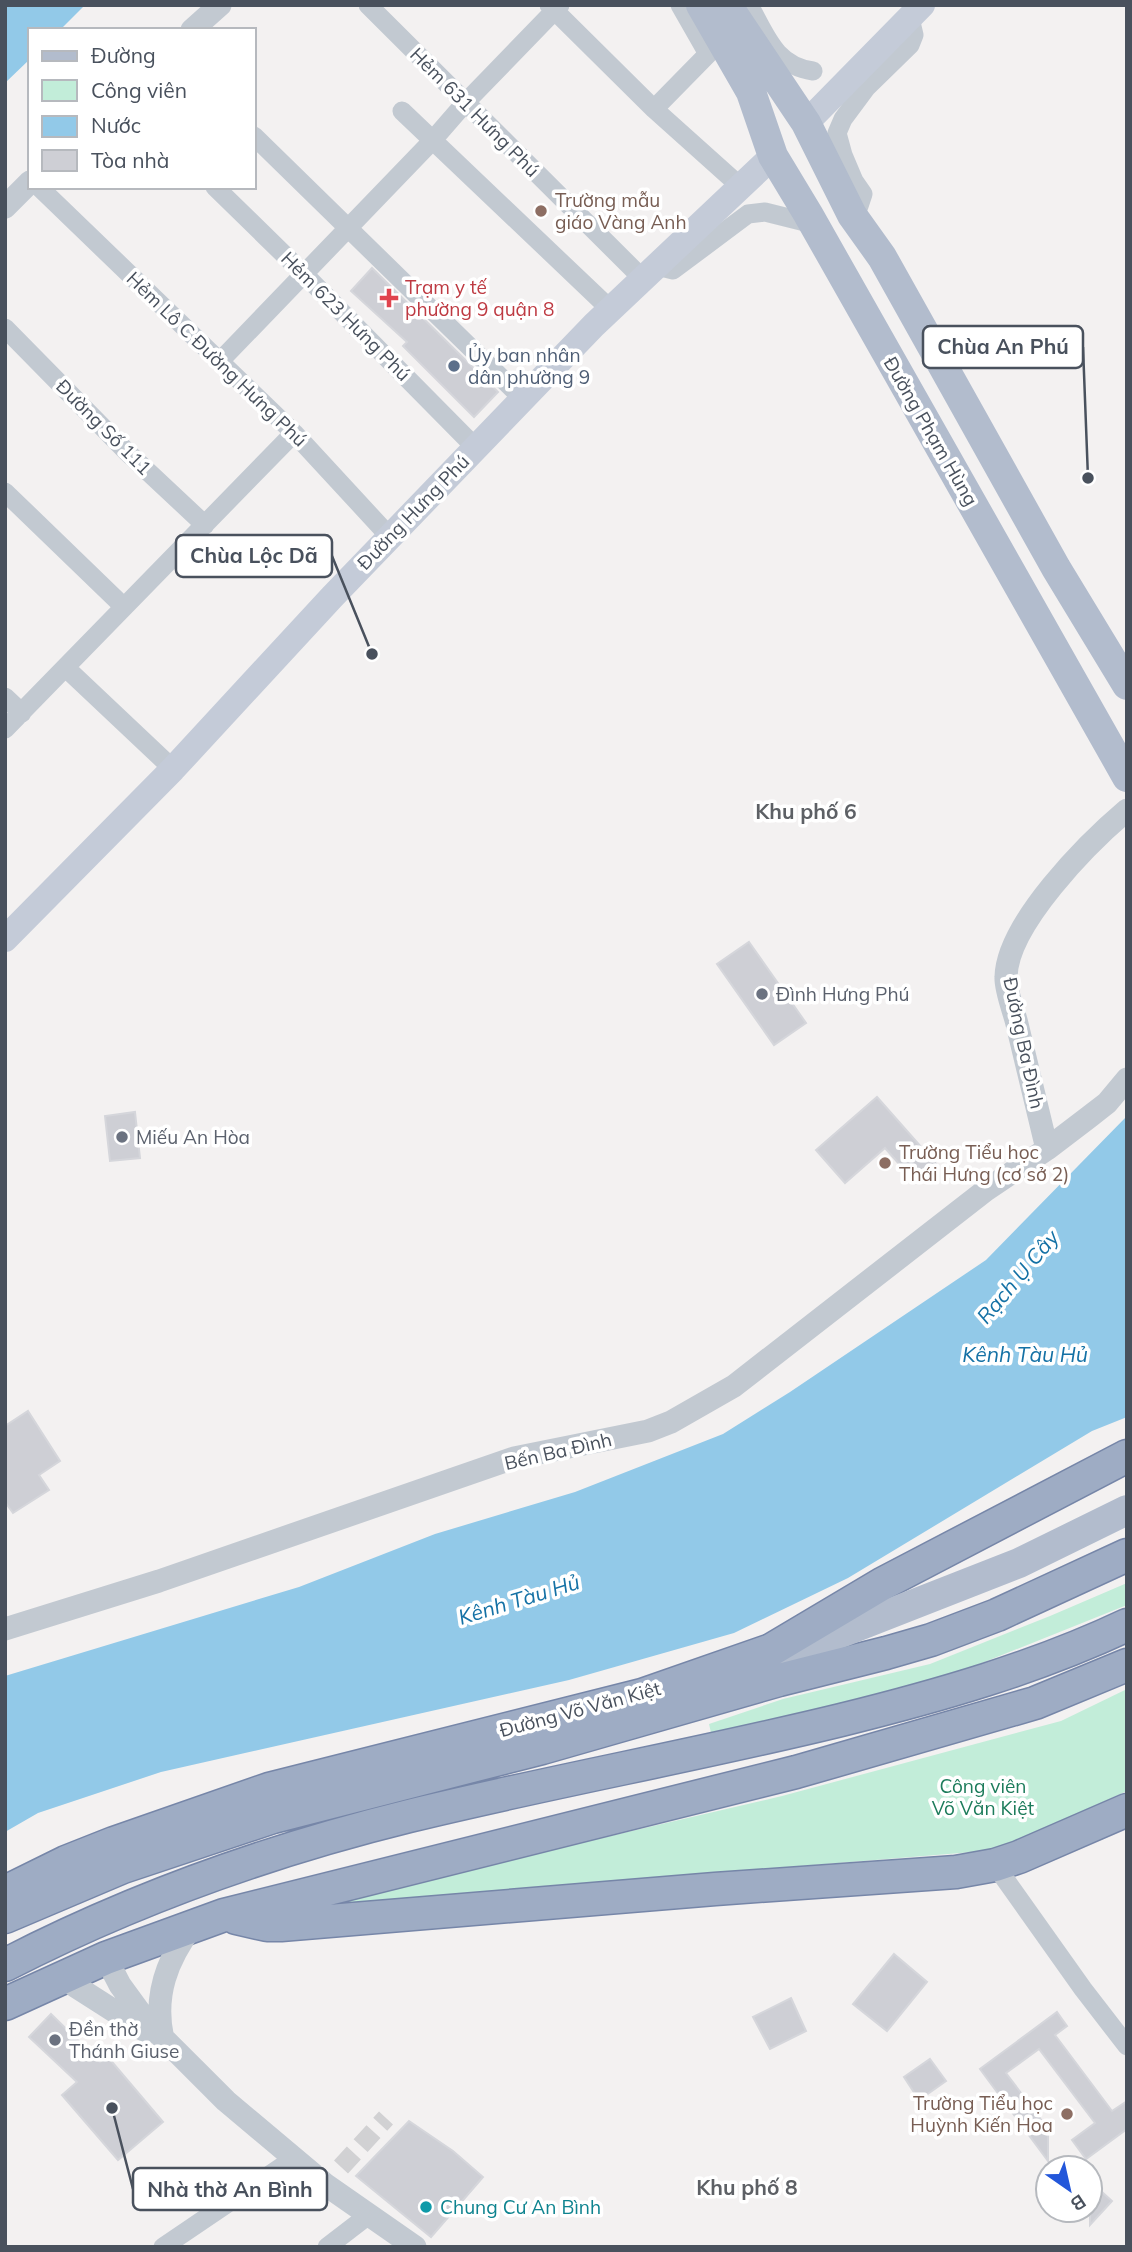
<svg xmlns="http://www.w3.org/2000/svg" width="1132" height="2252" font-family="Mulish,sans-serif">
	<rect width="100%" height="100%" fill="#f3f1f1"/>
	<!-- green -->
	<path fill="#c2edd9" d="M1127 1583V1605L967 1669 911 1688 712 1737 709 1724 783 1699 930 1664 1050 1616Z
		M1127 1689V1791L997 1850 305 1907 782 1796 1061 1721Z"/>
	<!-- water -->
	<path fill="#92c9e8" d="M5 5H85L60 30H30V59L5 83Z
		M1127 1116V1417L1092 1431 848 1578 734 1633 569 1680 161 1772 38 1813 5 1832V1676L299 1587 435 1534 575 1492 723 1434 790 1392 986 1260Z"/>
	<!-- building -->
	<path fill="#cecfd5" stroke="#d5d6db" stroke-width="2" d="M372 268 498 392 474 417 403 346 407 342 351 291Z
		M749 942 806 1023 774 1045 717 964Z
		M877 1097 937 1165 916 1183 885 1148 845 1183 816 1150Z
		M135 1112 140 1158 110 1161 105 1116Z
		M28 1411 60 1461 39 1475 49 1490 13 1513 5 1502V1426Z
		M894 1954 927 1982 887 2031 853 2004Z
		M791 1998 806 2031 770 2049 753 2017Z
		M1057 2012 1067 2026 1055 2035 1112 2111 1127 2101V2129L1086 2159 1072 2140 1095 2123 1039 2049 1006 2073 1048 2129V2161L980 2069Z
		M51 2014 100 2062 107 2056 163 2122 118 2160 62 2095 77 2082 29 2037Z
		M930 2059 946 2081 919 2100 904 2077Z
		M409 2121 453 2151 483 2177 431 2237 356 2176Z
		M1090 2181 1112 2201 1090 2225Z"/>
	<g fill="none" stroke-linecap="round" stroke-linejoin="round">
		<!-- minor-tunnel -->
		<path stroke="#d1d1d3" stroke-width="19" stroke-dasharray="19 10" stroke-linecap="butt" d="M341 2167 386 2118"/>
		<!-- trunk casing -->
		<g stroke="#7686a8" stroke-width="35">
			<path id="trunk" d="M5 1892 66 1862 114 1843 269 1789 642 1695 771 1650 882 1584 1127 1456
				M5 1917 123 1867 273 1817 542 1748 779 1680 886 1653 931 1640 997 1615 1127 1555
				M236 1918 267 1925H281L715 1889 956 1872 995 1865 1019 1857 1127 1810
				M5 1965C135 1898 267 1851 409 1816 552 1781 698 1755 841 1720 938 1696 1036 1668 1127 1625
				M5 2004 106 1958 224 1915 796 1772 1035 1703 1127 1665"/>
		</g>
		<!-- minor -->
		<path stroke="#c2c9d1" stroke-width="19" d="M368 5 642 278
			M549 5 654 109 741 187
			M749 5C766 35 775 66 813 71
			M654 109 708 54 680 5
			M402 111 610 309
			M254 136 522 398
			M39 187 294 433 390 537
			M215 187 304 274 475 447
			M852 215 859 206 863 194 854 181 843 155 837 133 843 119 866 88 910 45 914 35 910 18
			M657 266 673 270 748 214 765 212 813 224
			M5 328 127 452 205 525
			M220 361 432 141 465 103 560 5
			M5 492 124 607
			M66 668 173 769
			M5 697 22 713
			M5 729 294 433
			M995 1865 1083 1989 1127 2046
			M163 2247 293 2159
			M327 2247 370 2214"/>
		<!-- tertiary -->
		<path stroke="#c2c9d1" stroke-width="23" d="M192 30 220 5
			M5 207 30 182
			M1047 1149C1037 1107 1027 1066 1017 1024 1014 1011 1005 989 1006 977 1007 924 1088 843 1127 810
			M5 1629 159 1581 514 1458 648 1431 671 1422 734 1386 986 1190 1047 1149 1089 1117 1107 1103 1127 1079
			M106 1958 120 1985 147 2022 226 2101 326 2185 415 2247
			M65 1977 75 1986 147 2032
			M163 2039C153 1996 167 1959 193 1925"/>
		<!-- secondary -->
		<path stroke="#c4cbd8" stroke-width="26" d="M806 123 922 5
			M5 939 173 769 332 597 594 325 773 156"/>
		<!-- primary -->
		<path stroke="#b2bccd" stroke-width="30" d="M701 5 751 92 773 156 808 214 1127 777
			M727 5 806 123 852 215 882 257 1056 568 1127 685
			M779 1649 825 1639 1019 1563 1127 1510"/>
		<!-- trunk -->
		<use href="#trunk" stroke="#9eacc4" stroke-width="32"/>
	</g>
	<!-- markers -->
	<g fill="#8d6e63" stroke="#fff" stroke-width="2.5">
		<circle cx="541" cy="211" r="7"/>
		<circle cx="885" cy="1163" r="7"/>
		<circle cx="1067" cy="2114" r="7"/>
	</g>
	<path fill="#e0444e" stroke="#fff" stroke-width="2.5" d="M385.5 287.5h7v7h7v7h-7v7h-7v-7h-7v-7h7z"/>
	<circle fill="#5c6f8a" stroke="#fff" stroke-width="2.5" cx="454" cy="366" r="7"/>
	<g fill="#6b7280" stroke="#fff" stroke-width="2.5">
		<circle cx="762" cy="994" r="7"/>
		<circle cx="122" cy="1137" r="7"/>
		<circle cx="55" cy="2040" r="7"/>
	</g>
	<circle fill="#0f9aa8" stroke="#fff" stroke-width="2.5" cx="426" cy="2207" r="7"/>
	<g text-anchor="middle" stroke-width="7" stroke-linejoin="round" paint-order="stroke">
		<!-- street labels -->
		<g font-size="19" fill="#49515d" stroke="#fff">
			<text transform="translate(475 112) rotate(45)" y="7">Hẻm 631 Hưng Phú</text>
			<text transform="translate(346 316) rotate(45)" y="7">Hẻm 623 Hưng Phú</text>
			<text transform="translate(217 359) rotate(44)" y="7">Hẻm Lô C Đường Hưng Phú</text>
			<text transform="translate(104 427) rotate(45)" y="7">Đường Số 111</text>
			<text transform="translate(931 431) rotate(60)" y="7">Đường Phạm Hùng</text>
			<text transform="translate(413 512) rotate(-46)" y="7">Đường Hưng Phú</text>
			<text transform="translate(1024 1043) rotate(78)" y="7">Đường Ba Đình</text>
			<text transform="translate(558 1451) rotate(-13)" y="7">Bến Ba Đình</text>
			<text transform="translate(580 1709) rotate(-15)" y="7">Đường Võ Văn Kiệt</text>
		</g>
		<!-- education labels -->
		<g font-size="19" fill="#785e54" stroke="#fff" text-anchor="start">
			<text x="555" y="207">Trường mẫu<tspan x="555" dy="22">giáo Vàng Anh</tspan></text>
			<text x="899" y="1159">Trường Tiểu học<tspan x="899" dy="22">Thái Hưng (cơ sở 2)</tspan></text>
			<text x="1053" y="2110" text-anchor="end">Trường Tiểu học<tspan x="1053" dy="22">Huỳnh Kiến Hoa</tspan></text>
		</g>
		<!-- health labels -->
		<g font-size="19" fill="#be3a42" stroke="#fff" text-anchor="start">
			<text x="405" y="294">Trạm y tế<tspan x="405" dy="22">phường 9 quận 8</tspan></text>
		</g>
		<!-- service labels -->
		<g font-size="19" fill="#4e5e75" stroke="#fff" text-anchor="start">
			<text x="468" y="362">Ủy ban nhân<tspan x="468" dy="22">dân phường 9</tspan></text>
		</g>
		<!-- worship labels -->
		<g font-size="19" fill="#5b616d" stroke="#fff" text-anchor="start">
			<text x="776" y="1001">Đình Hưng Phú</text>
			<text x="136" y="1144">Miếu An Hòa</text>
			<text x="69" y="2036">Đền thờ<tspan x="69" dy="22">Thánh Giuse</tspan></text>
		</g>
		<!-- park labels -->
		<g font-size="19" fill="#1d7c5b" stroke="#fff">
			<text x="983" y="1793">Công viên<tspan x="983" dy="22">Võ Văn Kiệt</tspan></text>
		</g>
		<!-- culture labels -->
		<g font-size="19" fill="#0d838f" stroke="#fff" text-anchor="start">
			<text x="440" y="2214">Chung Cư An Bình</text>
		</g>
		<!-- neighbourhood labels -->
		<g font-size="21" font-weight="bold" fill="#5d6065" stroke="#fff">
			<text x="806" y="819">Khu phố 6</text>
			<text x="747" y="2195">Khu phố 8</text>
		</g>
		<!-- water labels -->
		<g font-size="21" font-style="italic" fill="#1471a5" stroke="#fff">
			<text transform="translate(1018 1277) rotate(-50)" y="7">Rạch Ụ Cây</text>
			<text x="1025" y="1362">Kênh Tàu Hủ</text>
			<text transform="translate(519 1600) rotate(-17)" y="7">Kênh Tàu Hủ</text>
		</g>
	</g>
	<!-- callouts -->
	<path fill="none" stroke="#49515d" stroke-width="2.5" d="M1088 478L1083 347M372 654L332 556M112 2108L133 2189"/>
	<g fill="#49515d" stroke="#fff" stroke-width="2.5">
		<circle cx="1088" cy="478" r="7"/>
		<circle cx="372" cy="654" r="7"/>
		<circle cx="112" cy="2108" r="7"/>
	</g>
	<g fill="#fff" stroke="#49515d" stroke-width="2.5">
		<rect x="923" y="326" width="160" height="42" rx="7"/>
		<rect x="176" y="535" width="156" height="42" rx="7"/>
		<rect x="133" y="2168" width="194" height="42" rx="7"/>
	</g>
	<g font-size="21" text-anchor="middle" font-weight="bold" fill="#49515d">
		<text x="1003" y="354">Chùa An Phú</text>
		<text x="254" y="563">Chùa Lộc Dã</text>
		<text x="230" y="2197">Nhà thờ An Bình</text>
	</g>
	<!-- border -->
	<rect width="1132" height="2252" fill="none" stroke="#49515d" stroke-width="14"/>
	<!-- legend -->
	<rect x="28" y="28" width="228" height="161" fill="#ffffff" stroke="#b6b9be" stroke-width="2"/>
	<rect x="42" y="51" width="35" height="10" fill="#b2bccd" stroke="#b6b9be" stroke-width="2"/>
	<text x="91" y="63" font-size="21" fill="#49515d">Đường</text>
	<rect x="42" y="80" width="35" height="21" fill="#c2edd9" stroke="#b6b9be" stroke-width="2"/>
	<text x="91" y="98" font-size="21" fill="#49515d">Công viên</text>
	<rect x="42" y="116" width="35" height="21" fill="#92c9e8" stroke="#b6b9be" stroke-width="2"/>
	<text x="91" y="133" font-size="21" fill="#49515d">Nước</text>
	<rect x="42" y="150" width="35" height="21" fill="#cecfd5" stroke="#b6b9be" stroke-width="2"/>
	<text x="91" y="168" font-size="21" fill="#49515d">Tòa nhà</text>
	<!-- north arrow -->
	<g transform="translate(1069 2189) rotate(146)"><circle r="33" fill="#ffffff" stroke="#b6b9be" stroke-width="2"/>
	<path d="M0-5L12 26L0 18L-12 26Z" fill="#2357da"/>
	<text y="-10" font-size="19" font-weight="bold" text-anchor="middle" fill="#49515d">B</text>
	</g>
</svg>
